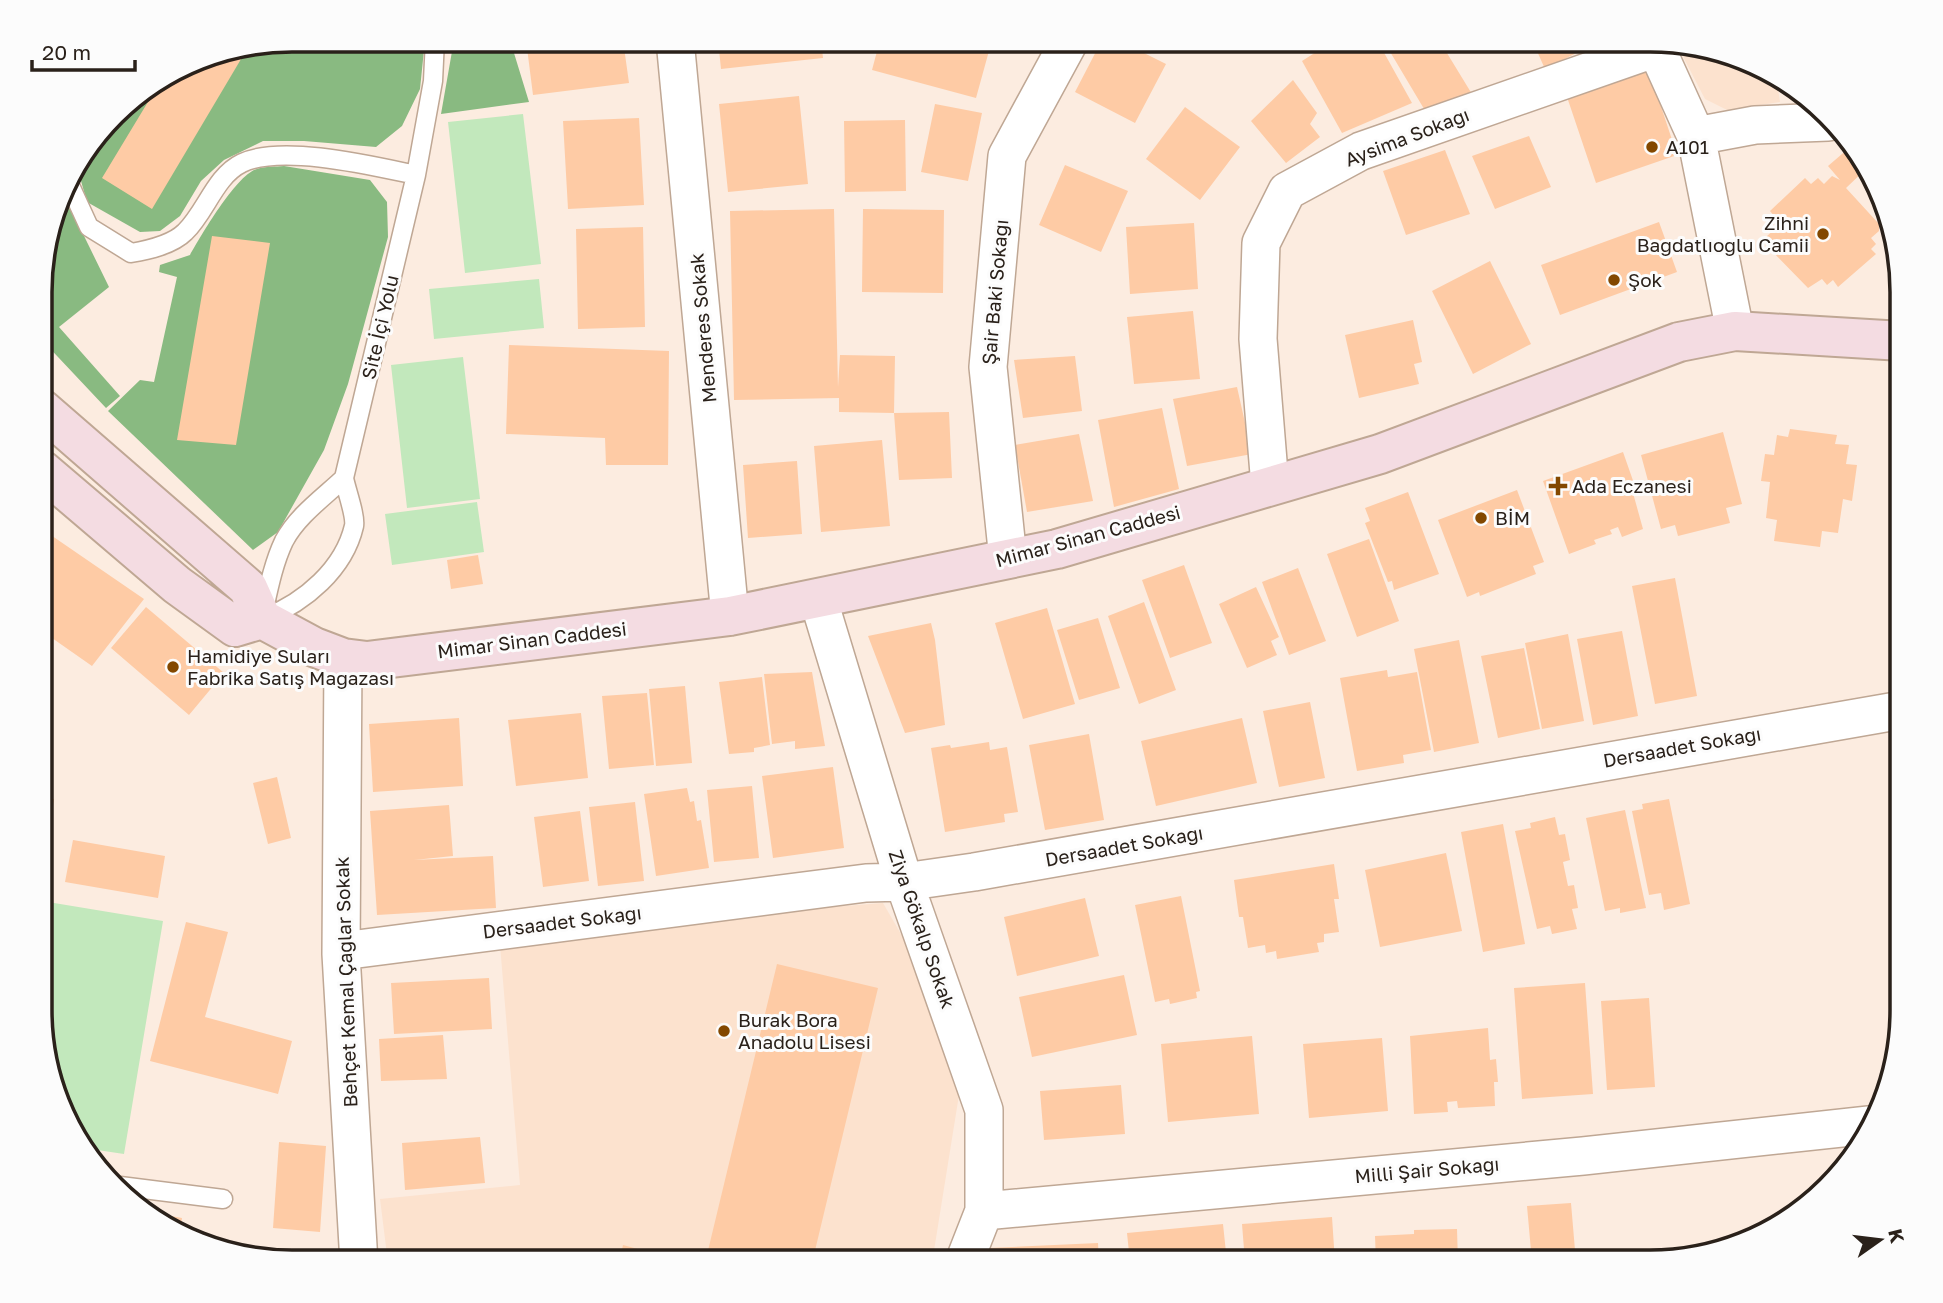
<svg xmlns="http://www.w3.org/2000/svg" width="1943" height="1303" font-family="'Golos Text',sans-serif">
	<rect width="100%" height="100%" fill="#fcece0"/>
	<!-- built -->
	<path fill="#fce2ce" d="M1677 45 1731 53 1776 76 1780 102 1727 110 1705 99Z
		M883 903 920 967 959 1095 932 1263H388L380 1199 520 1185 499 933Z"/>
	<!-- green -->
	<path fill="#c2e8bc" d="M523 114 541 264 465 273 448 122Z
		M539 279 544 328 434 339 429 289Z
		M463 357 480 499 407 508 391 365Z
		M477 502 484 552 392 565 385 514Z
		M42 901 163 921 124 1154 84 1148 74 1137 42 1043Z"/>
	<!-- forest -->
	<path fill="#89ba81" d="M292 40H425L420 89 402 126 376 147 304 141H263L224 160 201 181 180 216 160 231 140 232 87 202 77 167 126 103 196 59Z
		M454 40H510L529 102 441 114Z
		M284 166 370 180 387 202 388 237 348 384 324 450 278 532 253 550 108 411 140 380 154 382 177 277 159 272 160 265 190 255C201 236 236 175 257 169 265 166 276 167 284 166Z
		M63 193 109 287 59 327 120 396 106 408 42 340V260Z"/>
	<!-- building -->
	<path fill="#fecba5" d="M526 40H623L629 83 533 95Z
		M718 40H821L823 58 721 69Z
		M880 40H992L976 98 872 70Z
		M1102 40H1118L1166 64 1135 123 1075 92Z
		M1335 40H1377L1412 103 1342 133 1302 61Z
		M1404 40H1439L1475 99 1433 124 1389 50Z
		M1532 40H1602L1545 69Z
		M247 49 152 209 102 178 160 82 196 59Z
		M1649 70 1677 155 1596 183 1567 97Z
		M1293 80 1317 113 1310 124 1320 137 1286 163 1251 121Z
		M799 96 808 184 728 192 719 104Z
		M935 104 982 113 968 181 921 172Z
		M1185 107 1240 147 1200 200 1146 159Z
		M639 118 644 205 568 209 563 121Z
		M905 120 906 191 845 192 844 121Z
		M1529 136 1551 187 1495 209 1472 156Z
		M1849 148 1867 168 1846 188 1879 224V231L1871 238 1876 244 1871 249 1876 254 1838 287 1833 280 1827 285 1822 279 1808 288 1767 246V236L1776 228 1771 222 1775 217 1770 211 1805 178 1811 184 1818 178 1824 184 1832 176 1840 180 1828 166Z
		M1445 150 1470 214 1406 235 1383 171Z
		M1065 165 1128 191 1101 252 1039 225Z
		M834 209 838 387 840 355 895 356 894 413 839 412V398L734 400 730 211Z
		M863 209 944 210 943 293 862 292Z
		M1659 222 1677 272 1560 315 1541 265Z
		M1194 223 1198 289 1130 294 1126 227Z
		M643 227 645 327 578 329 576 229Z
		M212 236 270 243 236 445 177 440Z
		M1490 261 1531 344 1473 374 1432 291Z
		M1193 311 1200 379 1134 384 1127 317Z
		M1413 320 1422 362 1414 364 1419 384 1359 398 1345 335Z
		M509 345 669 351 668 465H606L605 438 506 434Z
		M1075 356 1082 411 1023 418 1014 360Z
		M1237 387 1252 454 1187 466 1173 399Z
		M1162 408 1179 489 1114 507 1098 420Z
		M949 412 952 478 899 480 894 413Z
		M1790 429 1837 435 1835 444 1849 445 1846 464 1857 465 1852 501 1843 499 1838 533 1822 531 1820 547 1774 541 1777 520 1766 518 1770 482 1761 481 1765 454 1774 455 1777 435 1788 437Z
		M1723 432 1742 504 1726 508 1730 523 1678 536 1675 525 1661 529 1641 455Z
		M1079 434 1093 501 1027 512 1015 445Z
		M882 440 890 526 821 532 814 446Z
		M1623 452 1637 492 1633 493 1643 529 1622 537 1618 527 1610 530 1612 534 1594 540 1596 544 1569 554 1543 481Z
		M797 461 802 534 748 538 743 465Z
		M1517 490 1544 562 1533 566 1536 574 1480 596 1479 592 1467 597 1438 520Z
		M1408 492 1439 574 1394 590 1392 581 1388 582 1365 523 1370 521 1365 508Z
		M1898 497H1902V546L1891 544Z
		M42 529 144 599 92 666 42 631Z
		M1369 539 1399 621 1357 637 1327 554Z
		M478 555 483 584 451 589 447 560Z
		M1898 561 1902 562V608L1893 607Z
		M1184 565 1212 643 1170 658 1142 580Z
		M1298 568 1326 641 1289 655 1262 582Z
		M1675 578 1697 696 1655 704 1632 586Z
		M1256 587 1279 637 1271 641 1277 655 1247 668 1219 604Z
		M1144 602 1176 690 1139 704 1108 616Z
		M146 607 224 673 189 715 111 648Z
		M1047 608 1075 704 1023 719 995 623Z
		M1098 618 1120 688 1079 700 1057 630Z
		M931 623 935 640 945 725 905 733 868 636Z
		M1622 631 1638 716 1593 725 1577 639Z
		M1568 634 1584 721 1542 729 1525 643Z
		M1459 640 1479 743 1434 752 1414 649Z
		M1524 648 1540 729 1498 738 1481 656Z
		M1387 670 1388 677 1417 672 1431 750 1403 755 1404 763 1357 771 1340 678Z
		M812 672 825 746 795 749V741L772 744 764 674Z
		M762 677 770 745 754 748V752L729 754 719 682Z
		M685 686 692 763 656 766 649 689Z
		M647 693 654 765 609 769 602 696Z
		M1310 702 1325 778 1279 787 1263 711Z
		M581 713 588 778 516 786 508 720Z
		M459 718 463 786 373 792 369 724Z
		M1242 718 1257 783 1156 806 1141 741Z
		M1089 734 1104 820 1045 830 1029 745Z
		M989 742 990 750 1007 747 1018 812 1004 814 1005 822 945 832 931 748 950 745 951 748Z
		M833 767 844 848 773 858 762 776Z
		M277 777 291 838 268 844 253 783Z
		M752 786 759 858 714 862 707 790Z
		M687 788 690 802 694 801 697 821 701 820 709 868 656 876 644 794Z
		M42 797 54 799 49 833 42 832Z
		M1669 799 1690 904 1664 910 1661 893 1649 895 1632 811 1643 809 1642 804Z
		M635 802 644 881 598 886 589 807Z
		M449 805 453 856 414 860 493 856 496 908 377 915 370 811Z
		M1625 810 1646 908 1620 913V908L1605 911 1586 818Z
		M580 811 589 881 543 887 534 817Z
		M1555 817 1559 835 1565 834 1570 860 1563 862 1568 886 1574 885 1578 908 1572 909 1577 929 1552 934 1550 926 1537 929 1515 831 1531 828 1530 823Z
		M1503 824 1525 944 1483 952 1461 832Z
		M73 840 165 856 158 898 65 882Z
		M1446 853 1462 931 1380 947 1365 870Z
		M1334 864 1339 899H1334L1339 932 1324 934V942L1317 943 1319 952 1277 959 1276 951 1266 953 1265 945 1248 948 1243 917H1239L1234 880Z
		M1181 896 1200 991 1196 992 1197 998 1170 1004 1169 999 1155 1002 1135 905Z
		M1085 898 1099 956 1017 976 1004 917Z
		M186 922 228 932 205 1017 292 1041 278 1094 150 1061Z
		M777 964 878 988 812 1263H705Z
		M1124 975 1137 1035 1032 1057 1019 997Z
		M489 978 492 1029 394 1034 391 983Z
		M1585 983 1593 1094 1522 1099 1514 988Z
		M1649 998 1655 1087 1607 1090 1601 1001Z
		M1488 1028 1490 1060 1496 1059 1498 1082H1494L1495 1106 1458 1108 1457 1101 1447 1102 1448 1112 1414 1114 1410 1036Z
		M443 1035 447 1079 381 1081 379 1039Z
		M1252 1036 1259 1114 1168 1122 1161 1044Z
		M1382 1038 1388 1111 1309 1118 1303 1044Z
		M1121 1085 1125 1134 1044 1140 1040 1091Z
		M480 1137 485 1183 405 1190 402 1143Z
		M279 1142 326 1146 320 1232 273 1228Z
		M1571 1203 1576 1262H1532L1527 1206Z
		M143 1211 182 1218 180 1234 152 1220Z
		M1332 1217 1335 1262H1245L1242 1224Z
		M1223 1224 1227 1262H1130L1127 1233Z
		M1457 1229 1458 1262H1376L1375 1236 1414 1234V1230Z
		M1098 1243 1099 1262H989V1248Z
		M623 1245 686 1262V1263H619Z"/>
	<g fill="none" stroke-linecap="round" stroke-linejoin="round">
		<!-- service casing -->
		<g stroke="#bfa794" stroke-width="21">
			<path id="service" d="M67 179 89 227 131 253C148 250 172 245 185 232 206 212 215 176 242 163 282 144 373 166 416 175
				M264 609C269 586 274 562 284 541 297 516 324 497 344 478
				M265 618C305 602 344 569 354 526 356 516 346 489 344 478L416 175 433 81 435 40
				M120 1186 223 1199"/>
		</g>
		<!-- minor casing -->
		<g stroke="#bfa794" stroke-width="40">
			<path id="minor" d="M675 40 730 616
				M1653 41 1696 136 1735 331
				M1696 136 1755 125 1828 122
				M1270 486 1258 339 1261 243 1287 191 1361 151 1656 48
				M1008 559 988 367 1007 156 1070 40
				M818 598 904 882 984 1110V1211L964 1262
				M343 658 341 954 359 1263
				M341 954 350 950 866 883 904 882 974 872 1902 710
				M984 1211 1583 1156 1869 1125"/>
		</g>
		<!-- secondary casing -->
		<g stroke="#bfa794" stroke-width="42">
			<path id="secondary" d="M42 409 248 588 262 619 314 647 343 658 367 661 730 616 1057 549 1380 454 1679 342 1735 331 1902 341
				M42 470 177 585 235 627 262 619"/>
		</g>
		<!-- service -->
		<use href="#service" stroke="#fff" stroke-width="18"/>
		<!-- minor -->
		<use href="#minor" stroke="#fff" stroke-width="37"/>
		<!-- secondary -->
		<use href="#secondary" stroke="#f4dce2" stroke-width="38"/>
	</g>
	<!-- markers -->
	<g fill="#834800" stroke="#fcfcfc" stroke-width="2.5">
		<circle cx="1652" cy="147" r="7"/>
		<circle cx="1823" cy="234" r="7"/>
		<circle cx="1614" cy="280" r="7"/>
		<path d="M1554.5 475.5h7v7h7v7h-7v7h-7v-7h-7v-7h7z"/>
		<circle cx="1481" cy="518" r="7"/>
		<circle cx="173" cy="667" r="7"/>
		<circle cx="724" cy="1031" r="7"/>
	</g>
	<g text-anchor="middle" stroke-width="6" stroke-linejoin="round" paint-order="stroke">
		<!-- street labels -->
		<g font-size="19" fill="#2a211a" stroke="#fcfcfc">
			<text transform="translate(1407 137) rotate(-21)" y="7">Aysima Sokağı</text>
			<text transform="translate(995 292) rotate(-85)" y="7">Şair Baki Sokağı</text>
			<text transform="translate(380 327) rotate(-77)" y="7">Site İçi Yolu</text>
			<text transform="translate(703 328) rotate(-95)" y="7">Menderes Sokak</text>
			<text transform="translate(1088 536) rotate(-15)" y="7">Mimar Sinan Caddesi</text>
			<text transform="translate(532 640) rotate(-7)" y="7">Mimar Sinan Caddesi</text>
			<text transform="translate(1682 747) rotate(-10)" y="7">Dersaadet Sokağı</text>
			<text transform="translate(1124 846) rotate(-10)" y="7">Dersaadet Sokağı</text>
			<text transform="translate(562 922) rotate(-7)" y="7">Dersaadet Sokağı</text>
			<text transform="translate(922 929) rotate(71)" y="7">Ziya Gökalp Sokak</text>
			<text transform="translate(346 982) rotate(-92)" y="7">Behçet Kemal Çağlar Sokak</text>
			<text transform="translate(1427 1170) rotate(-5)" y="7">Milli Şair Sokağı</text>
		</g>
		<!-- poi labels -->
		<g font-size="19" fill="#2a211a" stroke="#fcfcfc" text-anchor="start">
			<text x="1666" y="154">A101</text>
			<text x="1809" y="230" text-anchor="end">Zihni<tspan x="1809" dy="22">Bağdatlıoğlu Camii</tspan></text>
			<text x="1628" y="287">Şok</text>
			<text x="1572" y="493">Ada Eczanesi</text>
			<text x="1495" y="525">BİM</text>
			<text x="187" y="663">Hamidiye Suları<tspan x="187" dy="22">Fabrika Satış Mağazası</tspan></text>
			<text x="738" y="1027">Burak Bora<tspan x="738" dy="22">Anadolu Lisesi</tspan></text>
		</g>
	</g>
	<!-- crop -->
	<path d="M0 0H1943V1303H0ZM292 52H1650A240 240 0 0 1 1890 292V1010A240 240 0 0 1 1650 1250H292A240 240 0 0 1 52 1010V292A240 240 0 0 1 292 52Z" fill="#fcfcfc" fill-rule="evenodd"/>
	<path fill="none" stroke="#2a211a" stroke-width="3.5" d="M292 52H1650A240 240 0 0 1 1890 292V1010A240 240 0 0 1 1650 1250H292A240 240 0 0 1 52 1010V292A240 240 0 0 1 292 52Z"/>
	<!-- north arrow -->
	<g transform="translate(1880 1240) rotate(76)" stroke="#fcfcfc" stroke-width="5" paint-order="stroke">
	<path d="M0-5L12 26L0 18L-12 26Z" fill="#2a211a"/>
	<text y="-10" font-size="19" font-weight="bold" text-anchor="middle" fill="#2a211a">K</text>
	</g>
	<!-- scale -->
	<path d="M32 60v10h103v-10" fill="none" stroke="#2a211a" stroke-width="3.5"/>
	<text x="42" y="60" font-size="21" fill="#2a211a" stroke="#fcfcfc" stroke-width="5" paint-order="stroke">20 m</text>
</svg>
